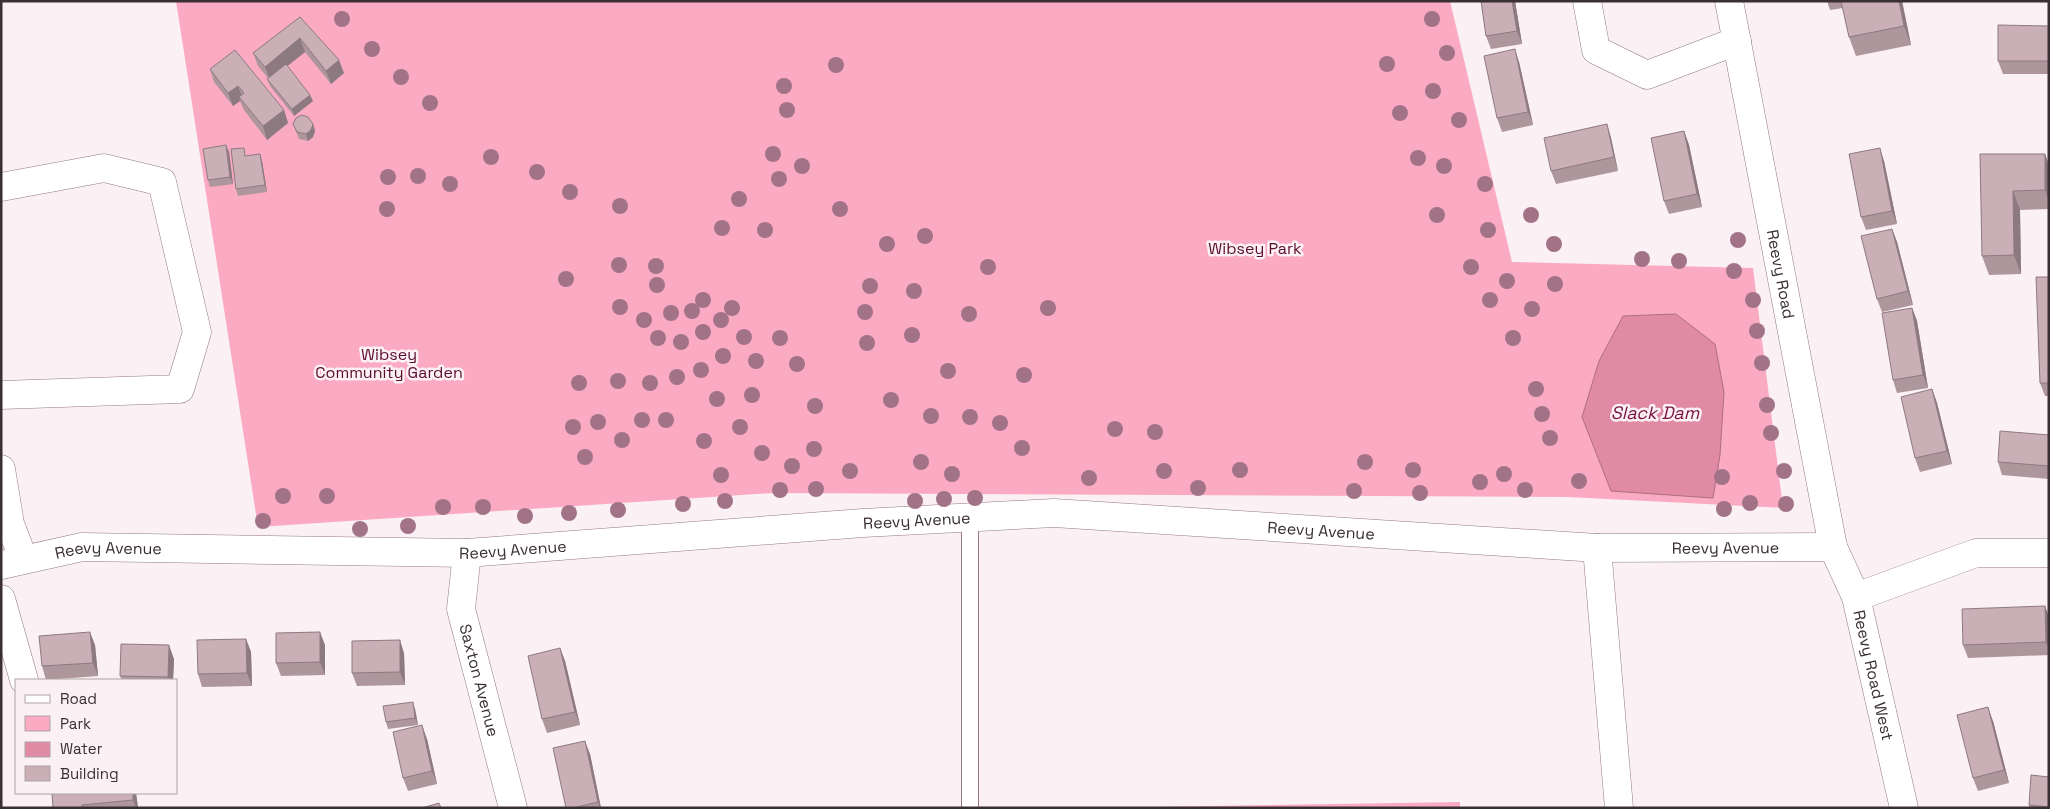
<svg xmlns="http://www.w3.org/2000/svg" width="2050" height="809" font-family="'Space Grotesk',sans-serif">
	<rect width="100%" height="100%" fill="#fbf0f3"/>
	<!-- green -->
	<path fill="#faaac2" d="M176 1H1450L1512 262 1753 268 1783 508 1568 497 773 493 258 527Z
		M1460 802V808H1090Z"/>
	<!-- water -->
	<path fill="#e08aa5" stroke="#ae6f82" d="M1676 314 1715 344 1724 392 1720 455 1713 498 1611 491 1582 417 1599 361 1623 316Z"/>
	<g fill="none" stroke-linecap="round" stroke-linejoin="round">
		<!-- lane casing -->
		<g stroke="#937b81" stroke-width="18">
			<path id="lane" d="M970 518V808"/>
		</g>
		<!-- street casing -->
		<g stroke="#937b81" stroke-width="29">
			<g id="street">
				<path d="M1587 1 1596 50 1647 75 1737 41"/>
				<path id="s1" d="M1729 1 1833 547 1856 597 1904 808"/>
				<path d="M1 187 104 168 162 182 197 332 180 389 1 395"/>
				<path d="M1 469 10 524 23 558"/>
				<path d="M1597 548 1619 808"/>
				<path id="s2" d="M467 553 461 609 513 808"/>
				<path id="s3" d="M1 565 82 547 467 553 863 523 1054 513 1597 548 1833 547"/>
				<path d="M1856 597 1976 553H2049"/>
				<path d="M1 599 24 680"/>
			</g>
		</g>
		<!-- lane -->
		<use href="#lane" stroke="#fff" stroke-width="16"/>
		<!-- street -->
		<use href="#street" stroke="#fff" stroke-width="28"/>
	</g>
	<!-- trees -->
	<g fill="#a27387">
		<circle cx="342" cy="19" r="8"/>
		<circle cx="1432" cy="19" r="8"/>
		<circle cx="372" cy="49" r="8"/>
		<circle cx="1447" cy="53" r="8"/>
		<circle cx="1387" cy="64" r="8"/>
		<circle cx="836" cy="65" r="8"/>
		<circle cx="401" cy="77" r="8"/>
		<circle cx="784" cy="86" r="8"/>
		<circle cx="1433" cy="91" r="8"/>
		<circle cx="430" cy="103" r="8"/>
		<circle cx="787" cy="110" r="8"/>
		<circle cx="1400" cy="113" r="8"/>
		<circle cx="1459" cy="120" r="8"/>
		<circle cx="773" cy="154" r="8"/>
		<circle cx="491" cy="157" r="8"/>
		<circle cx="1418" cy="158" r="8"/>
		<circle cx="802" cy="166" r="8"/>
		<circle cx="1444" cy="166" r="8"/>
		<circle cx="537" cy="172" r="8"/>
		<circle cx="418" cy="176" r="8"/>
		<circle cx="388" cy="177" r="8"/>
		<circle cx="779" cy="179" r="8"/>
		<circle cx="450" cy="184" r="8"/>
		<circle cx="1485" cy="184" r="8"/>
		<circle cx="570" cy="192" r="8"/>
		<circle cx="739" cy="199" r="8"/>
		<circle cx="620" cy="206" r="8"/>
		<circle cx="387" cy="209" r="8"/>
		<circle cx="840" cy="209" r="8"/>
		<circle cx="1437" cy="215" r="8"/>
		<circle cx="1531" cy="215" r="8"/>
		<circle cx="722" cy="228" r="8"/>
		<circle cx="765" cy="230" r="8"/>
		<circle cx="1488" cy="230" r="8"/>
		<circle cx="925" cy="236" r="8"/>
		<circle cx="1738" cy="240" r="8"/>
		<circle cx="887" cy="244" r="8"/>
		<circle cx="1554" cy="244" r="8"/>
		<circle cx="1642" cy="259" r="8"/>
		<circle cx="1679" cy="261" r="8"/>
		<circle cx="619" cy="265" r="8"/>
		<circle cx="656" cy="266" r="8"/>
		<circle cx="988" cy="267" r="8"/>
		<circle cx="1471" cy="267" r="8"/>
		<circle cx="1734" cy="271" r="8"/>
		<circle cx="566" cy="279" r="8"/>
		<circle cx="1507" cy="281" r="8"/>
		<circle cx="1555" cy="284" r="8"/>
		<circle cx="657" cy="285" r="8"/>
		<circle cx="870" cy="286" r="8"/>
		<circle cx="914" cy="291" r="8"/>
		<circle cx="703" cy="300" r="8"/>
		<circle cx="1490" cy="300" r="8"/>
		<circle cx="1753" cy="300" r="8"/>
		<circle cx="620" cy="307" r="8"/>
		<circle cx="732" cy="308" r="8"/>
		<circle cx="1048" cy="308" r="8"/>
		<circle cx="1532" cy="309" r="8"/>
		<circle cx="692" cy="311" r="8"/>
		<circle cx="865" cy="312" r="8"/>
		<circle cx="671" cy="313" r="8"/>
		<circle cx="969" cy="314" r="8"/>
		<circle cx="644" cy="320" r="8"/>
		<circle cx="721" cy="320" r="8"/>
		<circle cx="1757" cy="331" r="8"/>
		<circle cx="703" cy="332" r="8"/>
		<circle cx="912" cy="335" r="8"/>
		<circle cx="744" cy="337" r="8"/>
		<circle cx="658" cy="338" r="8"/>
		<circle cx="780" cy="338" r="8"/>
		<circle cx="1513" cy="338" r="8"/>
		<circle cx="681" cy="342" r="8"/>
		<circle cx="867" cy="343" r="8"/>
		<circle cx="723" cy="356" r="8"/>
		<circle cx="756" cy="361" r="8"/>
		<circle cx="1762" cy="363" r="8"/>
		<circle cx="797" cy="364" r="8"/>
		<circle cx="701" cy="370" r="8"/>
		<circle cx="948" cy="371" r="8"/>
		<circle cx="1024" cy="375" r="8"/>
		<circle cx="677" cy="377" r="8"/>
		<circle cx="618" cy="381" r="8"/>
		<circle cx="579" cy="383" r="8"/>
		<circle cx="650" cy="383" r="8"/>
		<circle cx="1536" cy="389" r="8"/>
		<circle cx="752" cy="395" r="8"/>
		<circle cx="717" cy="399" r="8"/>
		<circle cx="891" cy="400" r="8"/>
		<circle cx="1767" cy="405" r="8"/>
		<circle cx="815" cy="406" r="8"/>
		<circle cx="1542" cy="414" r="8"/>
		<circle cx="931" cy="416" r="8"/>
		<circle cx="970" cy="417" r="8"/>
		<circle cx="642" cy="420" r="8"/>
		<circle cx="666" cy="420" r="8"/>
		<circle cx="598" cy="422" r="8"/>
		<circle cx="1000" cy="423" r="8"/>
		<circle cx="573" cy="427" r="8"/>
		<circle cx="740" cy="427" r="8"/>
		<circle cx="1115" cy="429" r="8"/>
		<circle cx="1155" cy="432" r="8"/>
		<circle cx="1771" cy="433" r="8"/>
		<circle cx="1550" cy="438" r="8"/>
		<circle cx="622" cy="440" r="8"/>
		<circle cx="704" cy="441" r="8"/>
		<circle cx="1022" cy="448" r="8"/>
		<circle cx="814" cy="449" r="8"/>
		<circle cx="762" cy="453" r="8"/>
		<circle cx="585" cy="457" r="8"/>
		<circle cx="921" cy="462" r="8"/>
		<circle cx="1365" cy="462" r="8"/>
		<circle cx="792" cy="466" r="8"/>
		<circle cx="1240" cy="470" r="8"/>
		<circle cx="1413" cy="470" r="8"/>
		<circle cx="850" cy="471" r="8"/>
		<circle cx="1164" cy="471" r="8"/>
		<circle cx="1784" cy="471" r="8"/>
		<circle cx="952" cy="474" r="8"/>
		<circle cx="1504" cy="474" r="8"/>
		<circle cx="721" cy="475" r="8"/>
		<circle cx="1722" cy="477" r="8"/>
		<circle cx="1089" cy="478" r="8"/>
		<circle cx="1579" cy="481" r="8"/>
		<circle cx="1480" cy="482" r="8"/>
		<circle cx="1198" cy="488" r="8"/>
		<circle cx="816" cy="489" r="8"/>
		<circle cx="780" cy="490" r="8"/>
		<circle cx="1525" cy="490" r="8"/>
		<circle cx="1354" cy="491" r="8"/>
		<circle cx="1420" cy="493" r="8"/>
		<circle cx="283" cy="496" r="8"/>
		<circle cx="327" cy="496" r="8"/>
		<circle cx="975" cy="498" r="8"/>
		<circle cx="944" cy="499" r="8"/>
		<circle cx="725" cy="501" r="8"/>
		<circle cx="915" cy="501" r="8"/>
		<circle cx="1750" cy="503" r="8"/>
		<circle cx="683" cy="504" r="8"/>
		<circle cx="1786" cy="504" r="8"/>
		<circle cx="443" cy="507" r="8"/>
		<circle cx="483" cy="507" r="8"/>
		<circle cx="1724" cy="509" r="8"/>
		<circle cx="618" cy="510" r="8"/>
		<circle cx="569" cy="513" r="8"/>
		<circle cx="525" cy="516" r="8"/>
		<circle cx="263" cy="521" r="8"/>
		<circle cx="408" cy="526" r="8"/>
		<circle cx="360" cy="529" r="8"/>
	</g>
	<!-- wall -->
	<path fill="#ae969d" d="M1481 1H1515L1522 44 1491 49 1486 36Z
		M1827 1H1902L1911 45 1856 56 1849 37 1843 8 1830 10Z
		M300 17 344 73 331 84 305 52 287 66 310 95 313 101 294 116 270 86 267 79 268 78 258 66 253 53Z
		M2049 26V74H2003L1998 61Z
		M1519 62 1533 125 1502 132 1497 118Z
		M210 69 284 110 288 123 267 140 244 110 240 101 233 106 214 82Z
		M293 124H313L315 131 313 137 308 141 299 139Z
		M1607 124 1611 138 1618 171 1556 184 1551 171Z
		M1684 131 1689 145 1702 207 1669 214 1664 201Z
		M226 145 229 152 233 184 210 187 208 180Z
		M260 154 262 161 267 192 238 196 236 189 247 156Z
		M1980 154H2045L2049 165V209L2020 210 2021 274 1989 275 1982 256Z
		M1884 161 1897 224 1866 230 1861 217Z
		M1892 229 1897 242 1913 305 1882 312 1877 299Z
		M2049 277V396H2045L2040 383Z
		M1912 308 1917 321 1928 388 1897 393 1893 380Z
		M1932 389 1937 403 1952 464 1920 472 1915 458Z
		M2049 435V479L2002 475 1998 462Z
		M2045 606 2049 617V655L1968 658 1963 645Z
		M246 639 251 652 252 686 202 687 198 674Z
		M95 645 98 676 46 680 42 666Z
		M325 645V675L281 676 276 663Z
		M560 648 565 661 580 725 547 733 542 719Z
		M404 653 405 685 357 686 352 673Z
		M174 659 173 680H122L120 676Z
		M415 709 418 725 388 729 386 722Z
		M1993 721 2009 783 1978 791 1973 778Z
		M427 739 437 784 408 791 403 778Z
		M590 754 601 808H566Z
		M2049 777V808H2029V805Z
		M136 793 138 808H53Z"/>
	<!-- shaded-wall -->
	<path fill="#8d7a80" d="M1512 1H1515L1522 44 1517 31Z
		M1899 1H1902L1911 45 1904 26Z
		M300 38 305 52 270 80 265 67Z
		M1515 49 1519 62 1533 125 1528 112Z
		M339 60 344 73 331 84 326 71Z
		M238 86 243 99 239 97 240 101 233 106 228 93Z
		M310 95 313 101 294 116 292 109Z
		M284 110 288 123 267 140 263 126Z
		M313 124 315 131 313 137 308 141 306 134Z
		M1607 124 1611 138 1618 171 1614 157Z
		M1684 131 1689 145 1702 207 1697 194Z
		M226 145 229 152 233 184 230 177Z
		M1880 148 1884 161 1897 224 1892 211Z
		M260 154 262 161 267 192 265 185Z
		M2045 154 2049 165V201L2045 190Z
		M2013 191 2020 210 2021 274 2014 255Z
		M1892 229 1897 242 1913 305 1908 291Z
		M1912 308 1917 321 1928 388 1923 375Z
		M1932 389 1937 403 1952 464 1947 451Z
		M2045 606 2049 617V650L2046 642Z
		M90 632 95 645 98 676 93 663Z
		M320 632 325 645V675L320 662Z
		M246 639 251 652 252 686 247 673Z
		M400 640 404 653 405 685 400 672Z
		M169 645 174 659 173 680H170L168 677Z
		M560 648 565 661 580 725 575 712Z
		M413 702 415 709 418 725 415 718Z
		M1988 707 1993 721 2009 783 2004 770Z
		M422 725 427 739 437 784 432 771Z
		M585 741 590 754 601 808H600L598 802Z
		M133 793H136L138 808H136L133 800Z"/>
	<!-- building -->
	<path fill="#caafb7" stroke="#8d7a80" d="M1481 1H1512L1517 31 1486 36Z
		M1841 1H1899L1904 26 1849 37Z
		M300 17 339 60 326 71 300 38 265 67 253 53Z
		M1998 25 2049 26V61H1998Z
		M1515 49 1528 112 1497 118 1484 56Z
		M235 50 284 110 263 126 239 97 244 93 238 86 228 93 210 69Z
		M286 64 310 95 292 109 267 79Z
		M302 115 308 117 313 124 311 130 306 134 297 132 293 124 296 118Z
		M1607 124 1614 157 1551 171 1544 138Z
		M1684 131 1697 194 1664 201 1651 138Z
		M226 145 230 177 208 180 203 149Z
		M244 148 245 156 260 154 265 185 236 189 231 149Z
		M1880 148 1892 211 1861 217 1849 154Z
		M1980 154H2045V190L2013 191 2014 255 1982 256Z
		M1892 229 1908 291 1877 299 1861 236Z
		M2036 277H2049V383H2040Z
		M1912 308 1923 375 1893 380 1882 313Z
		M1932 389 1947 451 1915 458 1901 397Z
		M2000 431 2049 435V466L1998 462Z
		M2045 606 2046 642 1963 645 1962 609Z
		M90 632 93 663 42 666 39 636Z
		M320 632V662L276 663V633Z
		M246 639 247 673 198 674 197 640Z
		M400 640V672L352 673V641Z
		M121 644 169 645 168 677 120 676Z
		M560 648 575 712 542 719 528 656Z
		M413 702 415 718 386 722 383 706Z
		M1988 707 2004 770 1973 778 1957 715Z
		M422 725 432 771 403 778 393 732Z
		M585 741 598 802 573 808H566L553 748Z
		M2031 775 2049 777V807L2029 805Z
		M52 793H133V800L82 805V808H53Z
		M439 803 441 808H422Z"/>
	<g text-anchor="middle" stroke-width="5" stroke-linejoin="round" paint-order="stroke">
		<!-- park labels -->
		<g font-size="16" fill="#5a0d2f" stroke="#fbf0f3">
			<text x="1255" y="254">Wibsey Park</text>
			<text x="389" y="360">Wibsey<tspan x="389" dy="18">Community Garden</tspan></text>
		</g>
		<!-- street labels -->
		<g font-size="16" fill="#3a2f32" stroke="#fbf0f3">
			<text dy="6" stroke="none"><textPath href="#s1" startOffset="278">Reevy Road</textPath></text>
			<text dy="6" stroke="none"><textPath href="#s3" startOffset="919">Reevy Avenue</textPath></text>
			<text dy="6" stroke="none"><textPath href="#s3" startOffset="1324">Reevy Avenue</textPath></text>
			<text dy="6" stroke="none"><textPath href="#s3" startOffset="1729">Reevy Avenue</textPath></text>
			<text dy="6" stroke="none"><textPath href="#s3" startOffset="514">Reevy Avenue</textPath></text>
			<text dy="6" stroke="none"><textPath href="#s3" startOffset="109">Reevy Avenue</textPath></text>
			<text dy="6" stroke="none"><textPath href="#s1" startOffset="691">Reevy Road West</textPath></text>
			<text dy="6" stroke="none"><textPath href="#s2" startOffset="130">Saxton Avenue</textPath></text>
		</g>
		<!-- water labels -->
		<g font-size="18" font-style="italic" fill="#7a1441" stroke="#fbf0f3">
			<text x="1655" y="419">Slack Dam</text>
		</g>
	</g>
	<!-- border -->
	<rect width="2050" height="809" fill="none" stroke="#3a2f32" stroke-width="5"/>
	<!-- legend -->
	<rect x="15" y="679" width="162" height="115" fill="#fbf0f3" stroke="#aea3a6"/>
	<rect x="25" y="695" width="25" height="8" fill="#ffffff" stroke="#aea3a6"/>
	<text x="60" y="704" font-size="15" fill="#3a2f32">Road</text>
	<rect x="25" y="716" width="25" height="15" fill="#faaac2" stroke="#aea3a6"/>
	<text x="60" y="729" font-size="15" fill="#3a2f32">Park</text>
	<rect x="25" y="742" width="25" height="15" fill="#e08aa5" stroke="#aea3a6"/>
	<text x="60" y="754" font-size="15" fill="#3a2f32">Water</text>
	<rect x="25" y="766" width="25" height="15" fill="#caafb7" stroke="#aea3a6"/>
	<text x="60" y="779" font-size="15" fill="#3a2f32">Building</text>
</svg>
